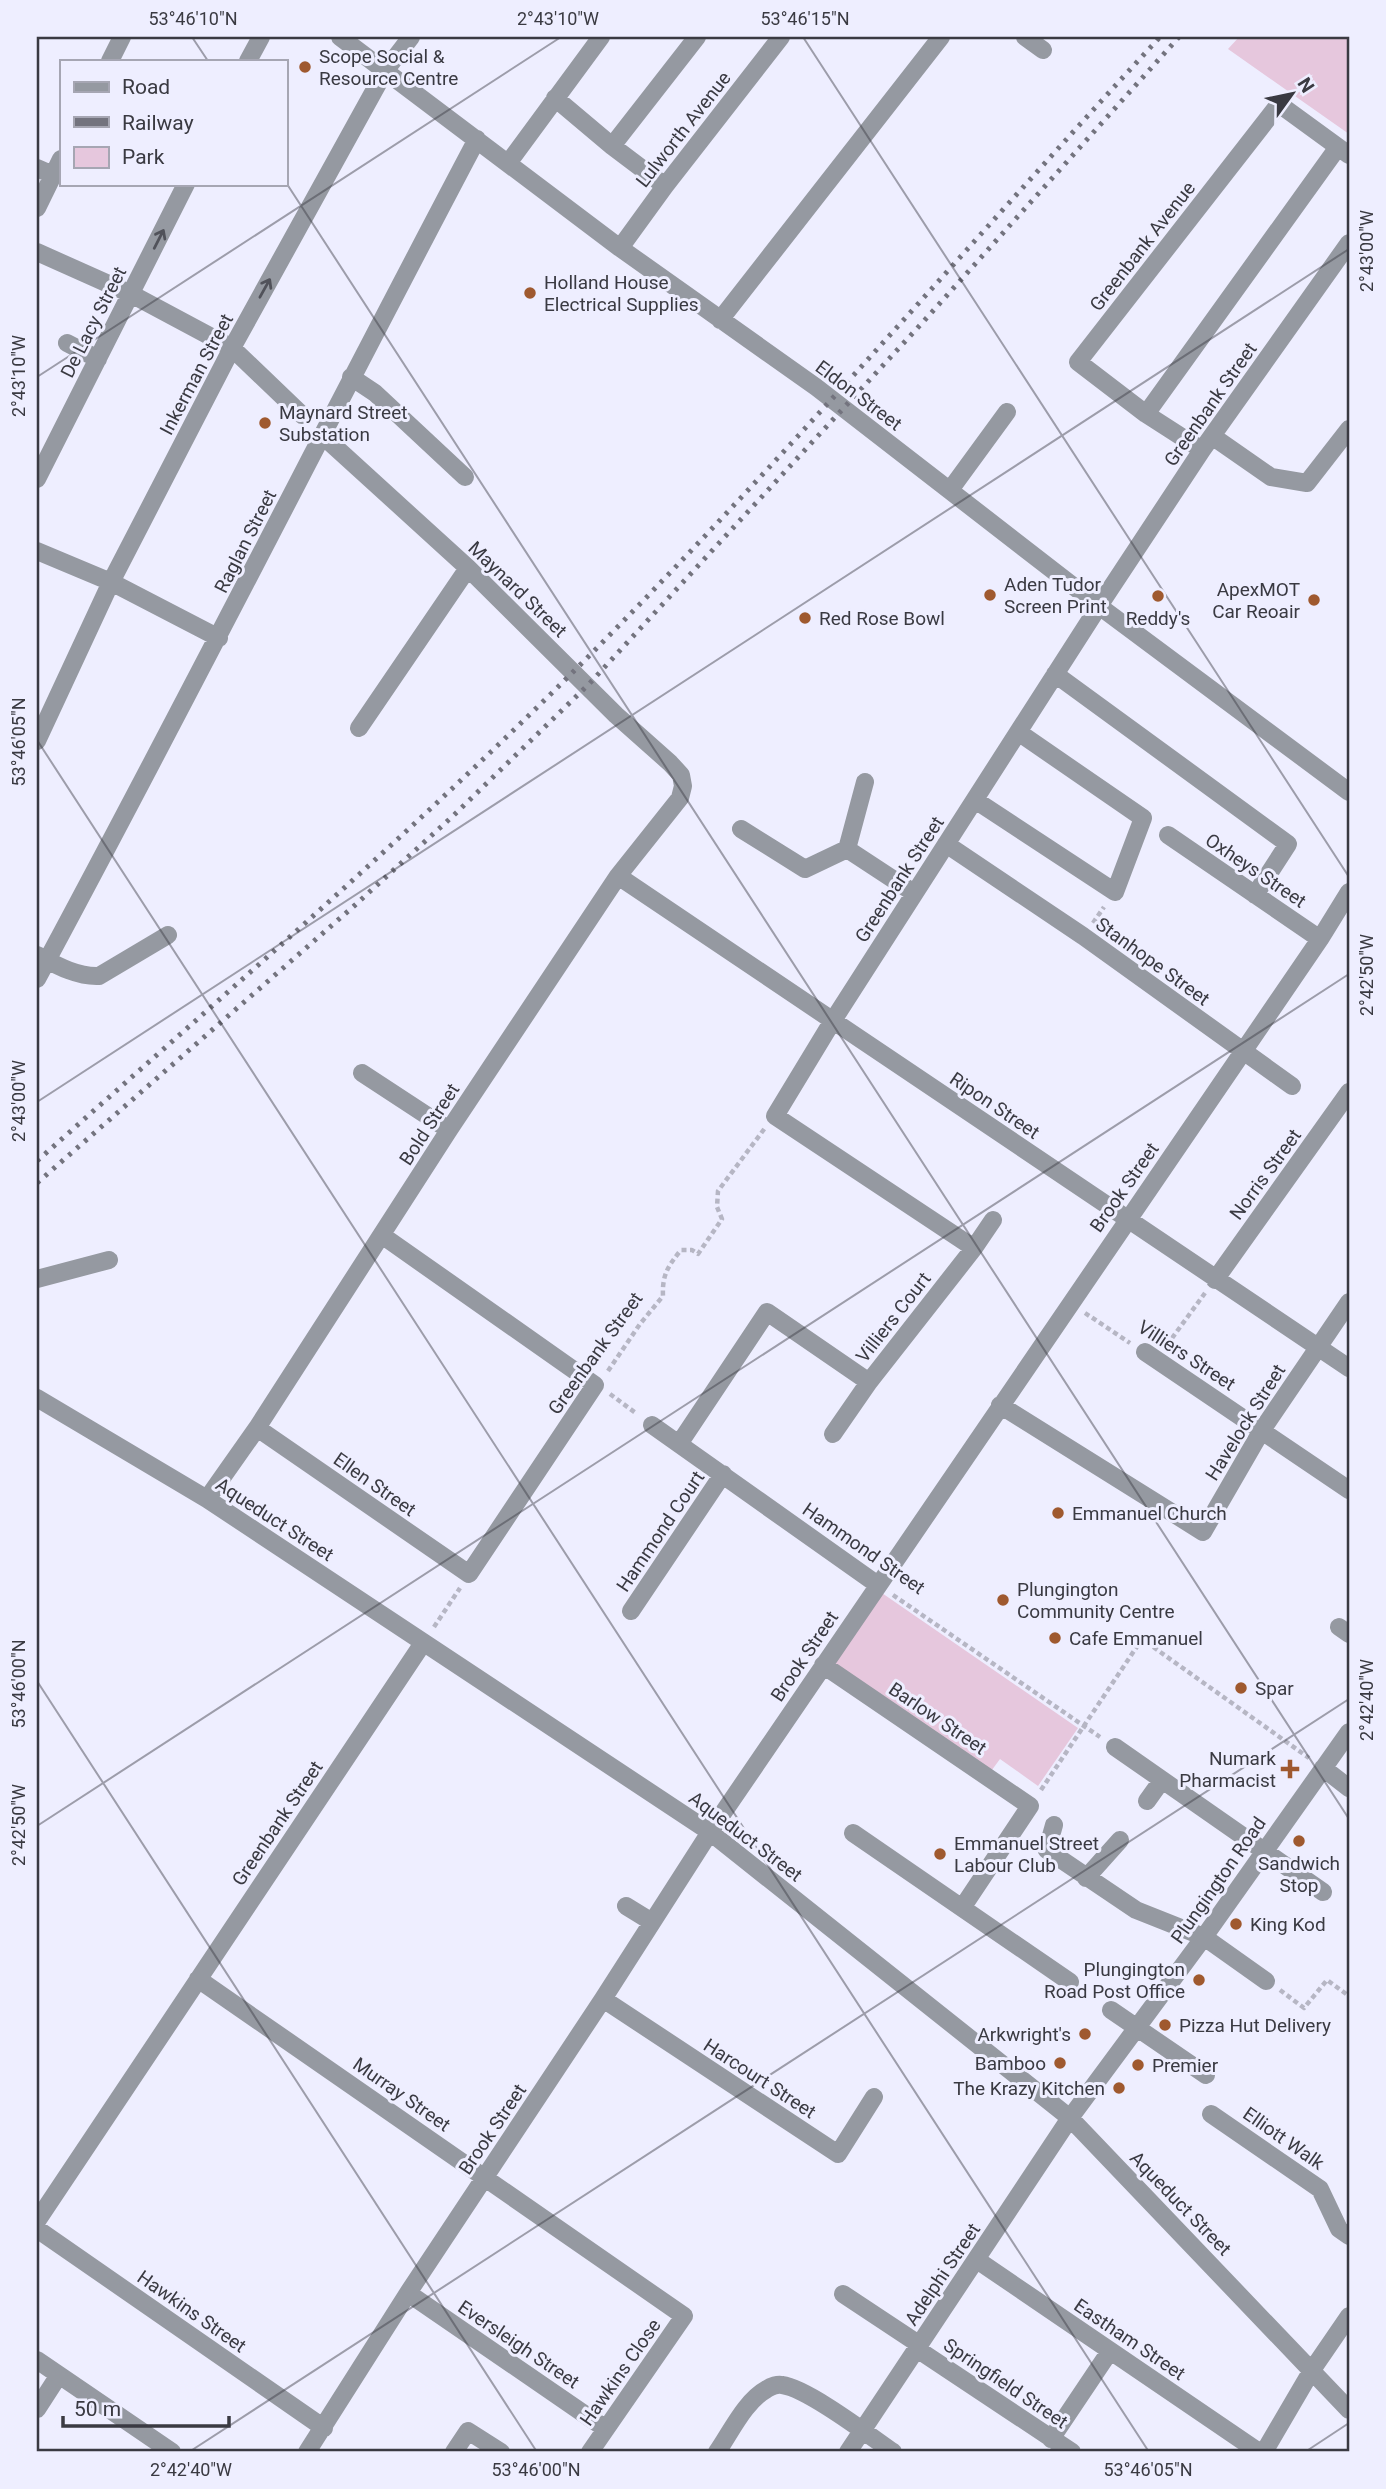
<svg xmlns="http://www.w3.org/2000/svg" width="1386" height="2489" font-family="Roboto,sans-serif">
	<rect width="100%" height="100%" fill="#eef"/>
	<!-- green -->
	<path fill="#e6c7dd" d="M1239 37H1349V134L1228 49Z
		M879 1591 1078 1728 1038 1786 1000 1759 989 1774 830 1663Z"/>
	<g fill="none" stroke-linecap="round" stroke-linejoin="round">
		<!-- path -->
		<path stroke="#b6b6c4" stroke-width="4.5" stroke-dasharray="5 3.5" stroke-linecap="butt" d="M1093 923 1104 907
			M1085 1313 1130 1343
			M1167 1345 1205 1293
			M608 1371 640 1324 663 1296C662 1275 668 1266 681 1250H692L698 1254 722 1219 717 1207 718 1191 765 1128
			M610 1394 637 1414
			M893 1595 1100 1737
			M434 1627 460 1588
			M1041 1790 1142 1639 1309 1758
			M1280 1990 1304 2008 1327 1980 1349 1996"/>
		<!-- minor -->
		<path stroke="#9599a1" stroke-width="18" d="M340 37 620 248 816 387 1099 606 1349 792
			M1025 37 1043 50
			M110 61 122 37
			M248 61 261 37
			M555 98 612 146 665 186
			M612 146 697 37
			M509 162 601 37
			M37 168 53 175
			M37 208 61 159
			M620 248 665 186 781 37
			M37 252 131 294 232 348 302 415
			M720 320 941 37
			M67 343 98 359
			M351 377 375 393 465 477
			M1146 414 1338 147
			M1212 436 1271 477 1307 483 1349 429
			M1202 450 1146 414 1078 362 1279 104 1349 155
			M37 479 186 184
			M950 490 1007 412
			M37 551 111 582 219 638
			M1055 674 1288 844 1255 895
			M359 728 468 568
			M37 741 111 582 232 348 385 71 411 37
			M975 800 1115 892 1143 818 1018 732
			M741 829 805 869 847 849 914 893
			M1168 835 1320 939
			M946 844 1083 936 1292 1086
			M847 849 865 782
			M618 876 1349 1368
			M37 955C56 965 77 977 99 976L168 935
			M37 979C187 701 329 419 477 139
			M362 1073 449 1130
			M974 1248 775 1116 832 1022 1099 606 1202 450 1349 243
			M37 1279 109 1260
			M1215 1280 1349 1092
			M1145 1352 1349 1490
			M37 1398 207 1499 710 1832 1070 2118 1349 2410
			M1000 1405 1203 1532 1262 1430 1349 1302
			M652 1425 878 1585
			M257 1428 469 1574 595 1385 383 1236
			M833 1434 869 1382
			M679 1444 767 1312 869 1382 974 1248 993 1220
			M207 1499 257 1428 449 1130 618 876 680 798 683 786 681 775 670 763 616 715 468 568 323 436
			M631 1611 723 1474
			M1339 1627 1349 1634
			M823 1665 1030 1806 962 1908
			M1115 1747 1323 1892
			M1323 1768 1349 1788
			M1147 1801 1162 1780
			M1054 1825 1047 1850 1136 1910 1204 1937 1266 1981
			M853 1833 1070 1982
			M1086 1878 1120 1840
			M626 1906 652 1922
			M198 1979 684 2316 590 2452
			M603 1999 838 2154 874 2097
			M1111 2010 1206 2075
			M1211 2114 1320 2189 1339 2229 1349 2236
			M37 2221 423 1643
			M37 2229 324 2428
			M977 2260 1259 2452
			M408 2293 606 2429
			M843 2294 920 2345
			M917 2349 1072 2452
			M37 2360 172 2452
			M37 2409 59 2375
			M1051 2439 1110 2351
			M307 2452 408 2293 603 1999 710 1832 1320 939 1349 892
			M454 2452 468 2431 501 2452
			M717 2452C731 2432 745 2401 767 2389 771 2386 778 2384 782 2385 807 2388 870 2436 893 2452
			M848 2452 1070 2118 1204 1937 1349 1732
			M1264 2452 1312 2370 1349 2316"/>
		<!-- rail -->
		<path stroke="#73737e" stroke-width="5" stroke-dasharray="3.5 7" stroke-linecap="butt" d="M37 1161C218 1000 402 842 574 671 778 467 965 248 1160 37
			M37 1183 354 906 454 815 589 684 923 322 1179 37"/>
	</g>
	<!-- one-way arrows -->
	<defs><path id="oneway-shaft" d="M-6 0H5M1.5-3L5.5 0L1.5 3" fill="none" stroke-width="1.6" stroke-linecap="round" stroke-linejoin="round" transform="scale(1.75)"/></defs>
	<g stroke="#51525a">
		<use href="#oneway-shaft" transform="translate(159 239) rotate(-63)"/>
		<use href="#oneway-shaft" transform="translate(265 288) rotate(-61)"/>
	</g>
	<!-- ticks -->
	<path fill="none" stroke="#3a3a42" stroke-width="2" stroke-opacity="0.45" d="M192 37 208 61M803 37 1349 877M285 181 1349 1819M37 377 561 37M37 740 1149 2452M37 1102 1349 249M37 1681 537 2452M37 1826 1349 974M189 2452 1349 1699M1305 2452 1349 2423"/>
	<!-- markers -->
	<g fill="#9f592f" stroke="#eef" stroke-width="2.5">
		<circle cx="305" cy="67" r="7"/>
		<circle cx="530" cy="293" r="7"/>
		<circle cx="265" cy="423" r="7"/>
		<circle cx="990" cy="595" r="7"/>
		<circle cx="1158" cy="596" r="7"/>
		<circle cx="1314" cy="600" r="7"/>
		<circle cx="805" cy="618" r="7"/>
		<circle cx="1058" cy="1513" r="7"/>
		<circle cx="1003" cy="1600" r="7"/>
		<circle cx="1055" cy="1638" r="7"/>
		<circle cx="1241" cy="1688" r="7"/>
		<path d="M1286.5 1758.5h7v7h7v7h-7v7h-7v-7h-7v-7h7z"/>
		<circle cx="1299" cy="1841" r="7"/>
		<circle cx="940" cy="1854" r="7"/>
		<circle cx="1236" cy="1924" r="7"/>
		<circle cx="1199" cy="1980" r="7"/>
		<circle cx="1165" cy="2025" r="7"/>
		<circle cx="1085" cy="2034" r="7"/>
		<circle cx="1060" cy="2063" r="7"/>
		<circle cx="1138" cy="2065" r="7"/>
		<circle cx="1119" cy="2088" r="7"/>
	</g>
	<g text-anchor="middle" stroke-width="6" stroke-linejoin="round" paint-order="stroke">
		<!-- poi labels -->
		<g font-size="19" fill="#3a3a42" stroke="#eef" text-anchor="start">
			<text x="319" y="63">Scope Social &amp;<tspan x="319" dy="22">Resource Centre</tspan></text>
			<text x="544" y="289">Holland House<tspan x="544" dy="22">Electrical Supplies</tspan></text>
			<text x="279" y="419">Maynard Street<tspan x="279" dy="22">Substation</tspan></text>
			<text x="1004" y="591">Aden Tudor<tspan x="1004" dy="22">Screen Print</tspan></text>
			<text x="1300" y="596" text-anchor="end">ApexMOT<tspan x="1300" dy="22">Car Reoair</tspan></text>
			<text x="819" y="625">Red Rose Bowl</text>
			<text x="1158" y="625" text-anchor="middle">Reddy's</text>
			<text x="1072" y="1520">Emmanuel Church</text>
			<text x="1017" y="1596">Plungington<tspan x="1017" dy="22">Community Centre</tspan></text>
			<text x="1069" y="1645">Cafe Emmanuel</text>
			<text x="1255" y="1695">Spar</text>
			<text x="1276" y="1765" text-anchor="end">Numark<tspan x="1276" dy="22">Pharmacist</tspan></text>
			<text x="954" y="1850">Emmanuel Street<tspan x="954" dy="22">Labour Club</tspan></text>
			<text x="1299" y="1870" text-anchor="middle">Sandwich<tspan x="1299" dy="22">Stop</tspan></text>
			<text x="1250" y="1931">King Kod</text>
			<text x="1185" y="1976" text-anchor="end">Plungington<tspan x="1185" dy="22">Road Post Office</tspan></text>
			<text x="1179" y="2032">Pizza Hut Delivery</text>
			<text x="1071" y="2041" text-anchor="end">Arkwright's</text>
			<text x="1046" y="2070" text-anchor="end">Bamboo</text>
			<text x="1152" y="2072">Premier</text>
			<text x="1105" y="2095" text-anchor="end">The Krazy Kitchen</text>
		</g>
		<!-- street labels -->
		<g font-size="19" fill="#3a3a42" stroke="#eef">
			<text transform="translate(683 129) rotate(-52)" y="7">Lulworth Avenue</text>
			<text transform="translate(1142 246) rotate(-52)" y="7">Greenbank Avenue</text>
			<text transform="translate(93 322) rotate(-63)" y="7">De Lacy Street</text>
			<text transform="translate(196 374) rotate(-62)" y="7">Inkerman Street</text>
			<text transform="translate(859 395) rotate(37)" y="7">Eldon Street</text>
			<text transform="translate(1210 404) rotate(-55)" y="7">Greenbank Street</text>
			<text transform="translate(245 541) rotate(-63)" y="7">Raglan Street</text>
			<text transform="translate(518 589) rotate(44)" y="7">Maynard Street</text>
			<text transform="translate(1256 870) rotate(34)" y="7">Oxheys Street</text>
			<text transform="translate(899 879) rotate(-57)" y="7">Greenbank Street</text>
			<text transform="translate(1153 961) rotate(36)" y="7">Stanhope Street</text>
			<text transform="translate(995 1105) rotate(34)" y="7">Ripon Street</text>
			<text transform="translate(429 1124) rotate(-57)" y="7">Bold Street</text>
			<text transform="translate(1265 1174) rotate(-54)" y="7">Norris Street</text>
			<text transform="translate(1124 1187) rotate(-55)" y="7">Brook Street</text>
			<text transform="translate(893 1317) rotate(-52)" y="7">Villiers Court</text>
			<text transform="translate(595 1353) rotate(-54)" y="7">Greenbank Street</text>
			<text transform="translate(1187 1355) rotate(33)" y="7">Villiers Street</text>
			<text transform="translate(1245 1422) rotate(-58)" y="7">Havelock Street</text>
			<text transform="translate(375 1484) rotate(35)" y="7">Ellen Street</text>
			<text transform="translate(275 1519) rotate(33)" y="7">Aqueduct Street</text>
			<text transform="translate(660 1531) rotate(-56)" y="7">Hammond Court</text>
			<text transform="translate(864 1548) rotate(35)" y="7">Hammond Street</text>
			<text transform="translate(804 1656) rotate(-56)" y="7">Brook Street</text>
			<text transform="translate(938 1718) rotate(34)" y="7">Barlow Street</text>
			<text transform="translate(277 1823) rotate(-56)" y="7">Greenbank Street</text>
			<text transform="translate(746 1836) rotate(37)" y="7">Aqueduct Street</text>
			<text transform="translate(1218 1880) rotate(-55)" y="7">Plungington Road</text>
			<text transform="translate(760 2078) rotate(33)" y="7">Harcourt Street</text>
			<text transform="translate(402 2094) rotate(35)" y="7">Murray Street</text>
			<text transform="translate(492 2129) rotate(-56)" y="7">Brook Street</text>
			<text transform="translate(1284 2138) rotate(35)" y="7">Elliott Walk</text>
			<text transform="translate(1181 2203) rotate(46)" y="7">Aqueduct Street</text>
			<text transform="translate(942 2274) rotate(-56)" y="7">Adelphi Street</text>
			<text transform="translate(192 2311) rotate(35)" y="7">Hawkins Street</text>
			<text transform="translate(1130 2339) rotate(34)" y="7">Eastham Street</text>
			<text transform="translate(519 2344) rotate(34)" y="7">Eversleigh Street</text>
			<text transform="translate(620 2372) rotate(-55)" y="7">Hawkins Close</text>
			<text transform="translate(1006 2383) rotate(34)" y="7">Springfield Street</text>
		</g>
	</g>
	<!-- border -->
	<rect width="1386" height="2489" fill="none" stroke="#eeeeff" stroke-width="77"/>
	<!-- legend -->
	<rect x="60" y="60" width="228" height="126" fill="#eeeeff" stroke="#a6a6b3" stroke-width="2"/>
	<rect x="74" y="82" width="35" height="10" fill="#9599a1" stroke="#a6a6b3" stroke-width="2"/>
	<text x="122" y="94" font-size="21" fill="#3a3a42">Road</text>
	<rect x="74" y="117" width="35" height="10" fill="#73737e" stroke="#a6a6b3" stroke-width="2"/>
	<text x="122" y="130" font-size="21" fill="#3a3a42">Railway</text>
	<rect x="74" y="147" width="35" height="21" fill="#e6c7dd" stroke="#a6a6b3" stroke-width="2"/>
	<text x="122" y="164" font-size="21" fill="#3a3a42">Park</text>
	<!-- north arrow -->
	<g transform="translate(1292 94) rotate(57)" stroke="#eeeeff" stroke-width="5" paint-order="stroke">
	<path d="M0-5L12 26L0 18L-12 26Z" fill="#3a3a42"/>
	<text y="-10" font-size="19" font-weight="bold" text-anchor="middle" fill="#3a3a42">N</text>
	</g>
	<!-- scale -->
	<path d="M63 2416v10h166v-10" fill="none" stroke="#3a3a42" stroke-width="3.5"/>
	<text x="74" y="2416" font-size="21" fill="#3a3a42" stroke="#eeeeff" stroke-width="5" paint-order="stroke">50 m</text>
	<rect x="38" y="38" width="1310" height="2412" fill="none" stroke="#3a3a42" stroke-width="2.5"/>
	<g font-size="18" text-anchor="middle" fill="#3a3a42">
		<text x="193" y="25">53°46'10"N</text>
		<text x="558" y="25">2°43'10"W</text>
		<text x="805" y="25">53°46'15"N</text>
		<text transform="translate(1367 251) rotate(-90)" y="6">2°43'00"W</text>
		<text transform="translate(19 376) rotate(-90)" y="6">2°43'10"W</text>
		<text transform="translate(19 742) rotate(-90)" y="6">53°46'05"N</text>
		<text transform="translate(1367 975) rotate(-90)" y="6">2°42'50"W</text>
		<text transform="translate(19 1101) rotate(-90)" y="6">2°43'00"W</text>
		<text transform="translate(19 1684) rotate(-90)" y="6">53°46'00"N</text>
		<text transform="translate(1367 1700) rotate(-90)" y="6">2°42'40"W</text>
		<text transform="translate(19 1825) rotate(-90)" y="6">2°42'50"W</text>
		<text x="191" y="2476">2°42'40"W</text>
		<text x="536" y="2476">53°46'00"N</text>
		<text x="1148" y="2476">53°46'05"N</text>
	</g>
</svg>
